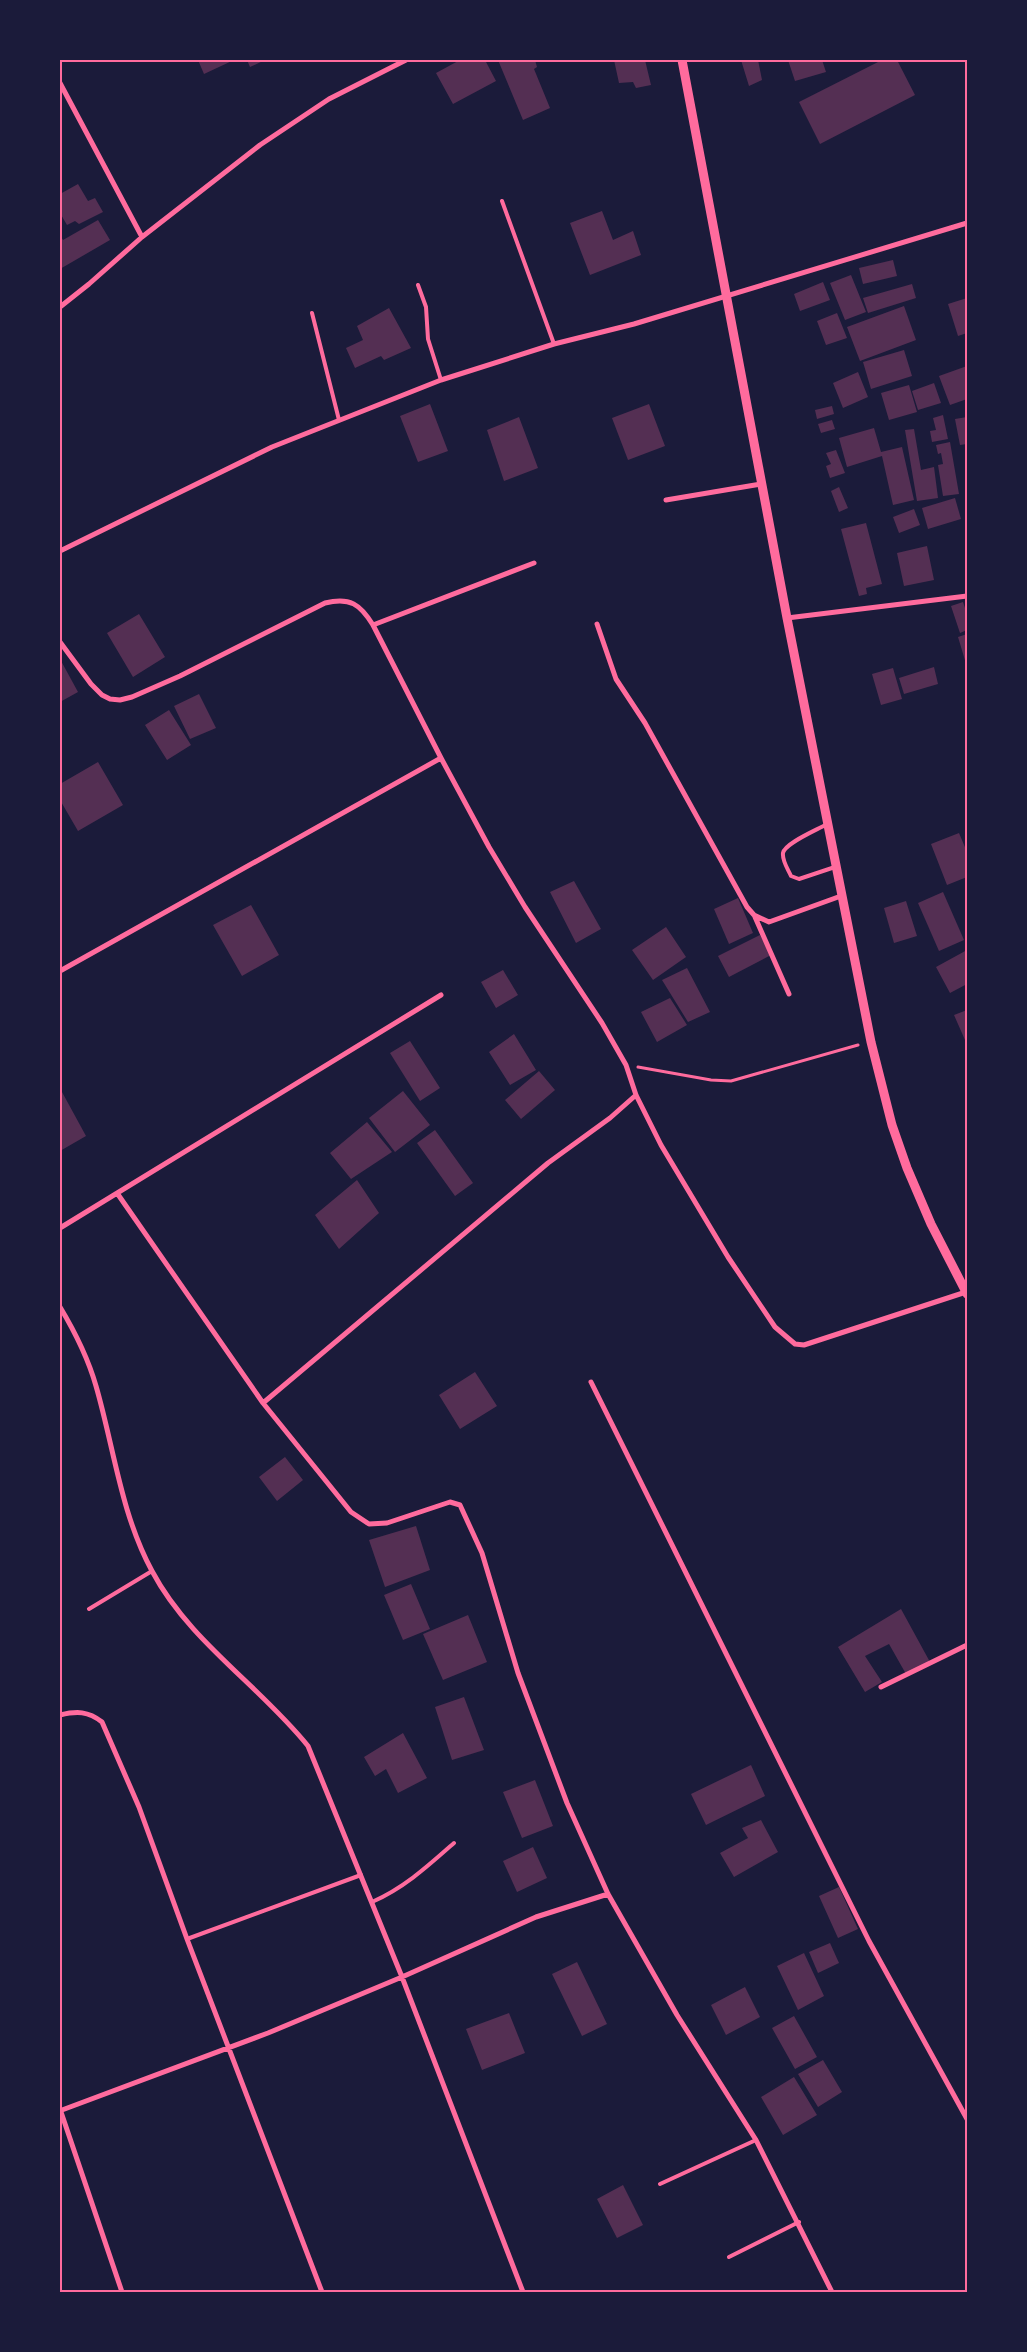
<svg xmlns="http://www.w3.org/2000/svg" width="1027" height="2352" font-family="'Archivo Narrow',sans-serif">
	<rect width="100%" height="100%" fill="#1b1b3a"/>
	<!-- building -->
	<path fill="#542f53" d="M198 60H234L204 74Z
		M247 60H265L250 67Z
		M460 60H485L496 81 453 104 436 73Z
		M498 60H535L537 67 534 69 550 108 523 120Z
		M614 60H645L651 85 636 88 633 82 619 83Z
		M741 60H758L762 80 749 86Z
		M788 60H822L826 72 795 81Z
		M882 60H897L915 95 820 144 799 102Z
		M78 184 88 201 95 198 103 212 79 224 75 221 67 225 60 213V194Z
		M602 211 613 240 633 231 641 255 590 275 570 223Z
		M98 220 110 240 60 269V235L63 240Z
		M893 260 897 276 863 284 859 268Z
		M851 275 866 312 845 320 830 283Z
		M823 282 830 300 800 311 794 294Z
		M912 284 916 298 868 313 863 298Z
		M967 298V333L958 336 948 304Z
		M904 306 916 340 860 361 847 327Z
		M389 308 411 348 384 360 381 356 355 368 346 348 363 340 357 326Z
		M837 313 847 338 826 345 817 321Z
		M904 350 912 376 871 389 863 362Z
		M967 366V399L950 405 939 376Z
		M858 372 868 397 843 408 833 383Z
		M934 383 941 403 918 410 912 391Z
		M909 385 917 412 889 420 881 393Z
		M430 404 448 451 418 462 400 416Z
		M649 404 665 446 628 460 612 418Z
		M832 406 834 414 817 419 815 410Z
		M943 415 948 439 932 442 930 431 936 430 933 418Z
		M519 417 538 468 504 481 487 430Z
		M967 417V444L960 445 955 419Z
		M832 420 835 429 821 433 818 424Z
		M874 428 881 452 902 447 914 500 893 505 882 456 847 467 839 438Z
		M914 429 921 470 934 467 938 498 917 501 905 430Z
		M950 442 959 494 943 496 938 465 943 464 941 453 938 454 936 445Z
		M836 450 845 473 830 478 826 466 831 464 826 453Z
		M839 487 848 508 839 512 831 491Z
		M955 498 961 519 928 529 922 508Z
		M914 509 920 525 899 533 893 517Z
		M866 523 882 584 866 588 867 594 859 596 841 529Z
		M927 546 934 580 904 586 897 553Z
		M963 602 967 614V630L960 633 951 606Z
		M139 614 165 657 133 677 107 633Z
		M967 634V667L958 637Z
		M60 659 78 692 60 702Z
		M934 667 938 684 904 694 899 678Z
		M893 668 902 699 881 705 872 674Z
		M199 694 216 728 190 739 174 706Z
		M169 710 191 745 167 760 145 725Z
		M98 762 123 805 78 831 60 800V784Z
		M959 833 967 852V877L947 885 931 844Z
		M574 881 601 929 576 943 550 892Z
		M943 892 964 940 939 951 918 903Z
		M738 898 753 933 729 944 714 909Z
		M906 901 917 936 894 943 884 908Z
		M251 905 279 955 242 976 213 925Z
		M666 927 686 957 653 980 632 950Z
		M760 935 771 955 729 977 718 956Z
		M967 950V984L950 993 936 967Z
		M687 968 710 1012 688 1022 662 980Z
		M503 970 518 995 496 1008 481 982Z
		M670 998 687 1025 657 1042 641 1012Z
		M967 1010V1039L965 1040 954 1015Z
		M514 1034 536 1070 510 1085 489 1052Z
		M410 1041 440 1088 420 1101 390 1053Z
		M539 1071 555 1090 521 1119 505 1100Z
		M403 1091 430 1125 395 1152 369 1118Z
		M62 1092 86 1136 60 1151V1093Z
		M367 1122 392 1152 351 1179 330 1153Z
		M435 1130 473 1183 455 1196 417 1143Z
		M357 1180 379 1213 339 1249 315 1215Z
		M475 1372 497 1406 460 1429 439 1395Z
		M285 1457 303 1480 277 1501 259 1477Z
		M416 1526 430 1570 385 1587 369 1540Z
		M411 1584 430 1629 403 1640 384 1595Z
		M901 1609 930 1662 906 1674 889 1644 865 1656 882 1682 865 1692 838 1647Z
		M468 1615 487 1662 443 1680 423 1634Z
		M464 1697 484 1750 452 1760 435 1707Z
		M403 1733 427 1778 398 1793 386 1769 375 1776 364 1757Z
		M751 1765 765 1796 706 1825 691 1794Z
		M535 1780 553 1826 522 1838 503 1792Z
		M761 1820 778 1852 734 1877 720 1853 748 1838 742 1828Z
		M533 1847 547 1878 517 1892 503 1861Z
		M839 1887 858 1929 838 1938 819 1896Z
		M830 1943 839 1963 818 1973 809 1952Z
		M804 1953 824 1996 798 2010 777 1966Z
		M577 1962 607 2024 582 2036 552 1974Z
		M745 1987 760 2017 726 2035 711 2005Z
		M509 2013 525 2053 482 2070 466 2029Z
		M794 2016 817 2057 795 2069 772 2028Z
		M823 2060 842 2092 818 2107 798 2074Z
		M794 2077 817 2115 783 2135 761 2097Z
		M623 2185 643 2225 617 2238 597 2199Z"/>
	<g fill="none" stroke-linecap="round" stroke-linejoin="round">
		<!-- path -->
		<path stroke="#ff6b9d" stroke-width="3" d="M638 1067 711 1080 731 1081 858 1045"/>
		<!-- service -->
		<path stroke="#ff6b9d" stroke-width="4" d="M502 201 554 344
			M418 285 426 307 428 339 441 380
			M312 313 339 420
			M827 824C817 830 785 843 783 853 782 861 788 869 791 876L799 879 835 867
			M89 1609 152 1571
			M372 1902C404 1888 428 1866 454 1843
			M187 1939 361 1875
			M660 2184 756 2140
			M729 2257 799 2222"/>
		<!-- minor -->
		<path stroke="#ff6b9d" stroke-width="5" d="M60 83 142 237
			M60 307 89 284 142 237 260 145 329 99 406 60
			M666 500 761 484
			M60 551 272 447 441 380 554 344 634 324 967 223
			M787 618 967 596
			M597 624 616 679 645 723 747 907 754 915 769 922 841 896
			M373 625 534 563
			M60 642 91 684 102 695 110 699 120 700 132 697 180 676 325 603C350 597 360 604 373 625L441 758 489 847 525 907 602 1023 626 1065 636 1095 661 1145 728 1257 775 1327 795 1344 804 1345 966 1292
			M755 917 789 994
			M60 971 441 758
			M117 1193 263 1403 351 1512 369 1524 387 1523 450 1502 460 1505 482 1553 518 1673 567 1803 608 1894 677 2015 756 2140 832 2292
			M60 1228 441 995
			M60 1307C75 1332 88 1358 96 1386 114 1448 121 1514 152 1571 189 1641 259 1685 308 1746L402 1977 523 2292
			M591 1382 869 1941 967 2119
			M263 1403 548 1163 610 1118 636 1095
			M881 1687 967 1645
			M60 1715C77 1711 88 1711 102 1722L139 1807 187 1939 322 2292
			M60 2109 122 2292
			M62 2110 268 2033 402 1977 536 1917 608 1894"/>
		<!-- tertiary -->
		<path stroke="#ff6b9d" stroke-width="9" d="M682 60 787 618 871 1042 892 1125 907 1168 931 1224 967 1294"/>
	</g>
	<!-- border -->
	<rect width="1027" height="2352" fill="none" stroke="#1b1b3a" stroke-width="122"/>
	<rect x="61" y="61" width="905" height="2230" fill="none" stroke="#ff6b9d" stroke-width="2"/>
</svg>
